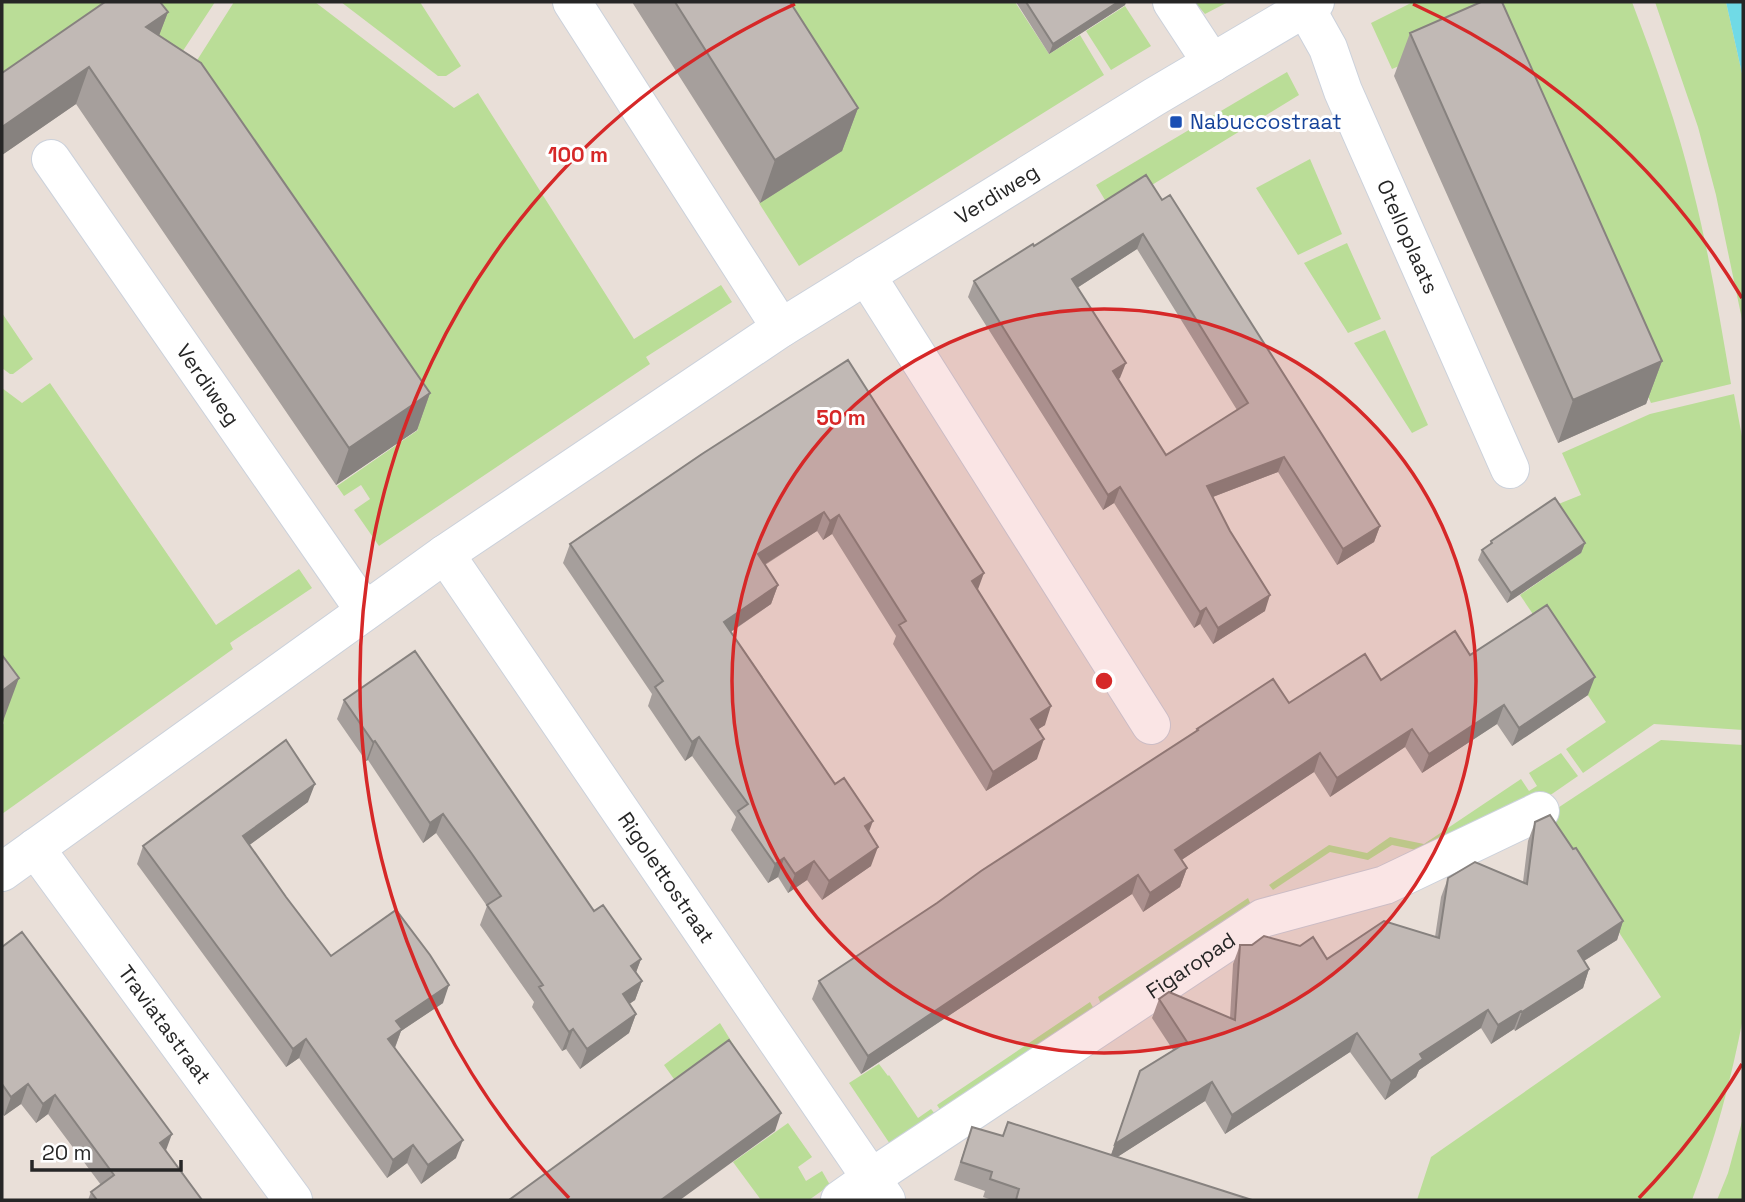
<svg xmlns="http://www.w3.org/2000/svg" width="1745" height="1202" font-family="'Space Grotesk',sans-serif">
	<rect width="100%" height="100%" fill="#e9dfd8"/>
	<!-- green -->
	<path fill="#badd97" d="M2 2H215L175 63 2 101Z
		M234 2H315L454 108 478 93 634 339 721 285 732 302 646 357 650 364 379 546 354 510 370 499 361 485 344 496 337 486 418 430 178 84 189 73Z
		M341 2H420L461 66 446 76H438Z
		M748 2H1015L1049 54 1080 35 1104 75 799 266 759 203 842 150Z
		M1195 2H1228L1205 14Z
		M1413 2H1632C1655 63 1678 126 1693 190 1709 253 1720 319 1731 384L1651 403 1487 29 1392 69 1371 23Z
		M1655 2H1726L1743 78V324L1716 195 1698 127Z
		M1125 6 1151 46 1111 70 1086 31Z
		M1287 72 1299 95 1111 210 1096 185Z
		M1310 159 1342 234 1298 255 1256 188Z
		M1347 243 1381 319 1348 333 1304 263Z
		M2 313 33 359 13 374H10L2 368Z
		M1385 330 1428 425 1412 433 1354 343Z
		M50 383 216 625 299 569 312 588 230 643 233 649 2 814V726L4 723 2 720V388L22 403Z
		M1734 394 1743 442V730L1654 724 1583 773 1566 749 1606 722 1520 595 1581 553 1551 507 1581 495 1562 453 1650 414Z
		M1661 740 1743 745V1018C1731 1081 1715 1140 1692 1200H1417L1431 1157 1661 997 1544 817Z
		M1561 753 1578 776 1523 814 1515 801 1463 835 1426 852 1392 845 1368 860 1330 852 1273 890 1269 885 1329 845 1367 853 1390 837 1424 844 1521 779 1529 791 1537 786 1529 773Z
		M1248 898 1251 905 1101 1004 1098 997Z
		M1090 1002 1094 1009 941 1111 937 1105Z
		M720 1023 736 1049 681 1089 664 1065Z
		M879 1064 888 1076 889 1075 918 1118 931 1109 935 1114 890 1144 849 1083Z
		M1743 1118V1200H1717L1728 1173Z
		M788 1123 812 1157 798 1167 806 1181 822 1171 830 1185 809 1200H761L733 1162Z"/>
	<!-- water -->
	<path fill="#70dae6" d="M1726 2H1743V78Z"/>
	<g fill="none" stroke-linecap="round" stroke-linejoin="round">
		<!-- street casing -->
		<g stroke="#cbd1db" stroke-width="40">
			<g id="street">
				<path d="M572 2 781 328"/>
				<path d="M1172 2 1212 63"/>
				<path id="s1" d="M1305 7 1328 48 1343 91 1510 469"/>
				<path id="s2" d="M51 159 365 611"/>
				<path d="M866 275 1151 725"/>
				<path id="s3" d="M445 554 886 1200"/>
				<path id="s4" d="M35 848 293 1200"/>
				<path id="s5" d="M2 872 445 554 781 328 1154 97 1315 2"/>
				<path id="s6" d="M840 1200 871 1178 1263 918 1385 885 1540 811"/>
			</g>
		</g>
		<!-- street -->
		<use href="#street" stroke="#fff" stroke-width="38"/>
	</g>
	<!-- wall -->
	<path fill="#a69f9c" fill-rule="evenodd" d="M632 2H790L858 108 842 151 760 203Z
		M1016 2H1126L1125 5 1049 54Z
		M168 12 159 35 430 393 417 430 336 485 76 104 2 155V73Z
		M1410 33 1662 361 1646 404 1558 443 1394 76Z
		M1146 175 1380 526 1374 542 1337 565 1278 472 1213 497 1265 611 1213 644 1200 624 1194 628 1114 503 1103 510 968 297 974 281 1034 246ZM1137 249 1237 410 1166 455 1118 379 1120 378 1077 288Z
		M848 360 978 591 1045 725 1037 730V759L986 791 893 644 896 636 832 534 823 540 817 531 765 565 778 585 771 604 731 632 869 833 871 866 822 900 807 880 788 893 778 877 768 883 731 830 736 817 692 756 685 761 648 706 652 694 563 563 570 544Z
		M1491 541 1585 543 1581 553 1507 603 1478 560 1482 550 1490 544Z
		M1470 655 1588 695 1512 746 1497 724 1422 773 1405 747 1330 797 1314 772 1181 860 1187 868 1180 887 1143 912 1132 894 861 1074 812 999 819 981 1196 731 1197 729 1289 703 1381 680Z
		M344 700 594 911 641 959 636 972 642 981 635 1000 629 1004 636 1014 629 1033 580 1069 566 1049 562 1051 532 1007 534 1002 480 925 487 906 436 833 423 843 368 760 366 761 337 719Z
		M308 802 249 845 286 897 331 956 443 1003 401 1031 395 1048 456 1158 421 1184 407 1163 387 1178 299 1058 286 1067 137 864 143 846Z
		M1535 822 1573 849 1623 921 1617 940 1584 961 1589 969 1583 988 1515 1031 1514 1029 1491 1044 1481 1028 1419 1070 1416 1077 1385 1100 1350 1052 1225 1134 1205 1101 1117 1157 1252 1200H992L983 1197 985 1191 954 1180 972 1127 1003 1136 1111 1155 1140 1071 1173 1050 1152 1018 1159 999 1230 1018 1233 964 1240 945 1327 959 1435 937 1441 897 1448 878 1523 882 1528 841Z
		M2 947 166 1151 202 1200H88L91 1192 101 1185 48 1114 36 1123 21 1104 4 1116 2 1113Z"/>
	<!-- shaded-wall -->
	<path fill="#87827f" d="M1118 2H1126L1125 5 1049 54 1053 44Z
		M168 12 154 49 146 27Z
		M89 67 76 104 2 155V127Z
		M858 108 842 151 760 203 775 160Z
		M1143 234 1137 249 1066 295 1072 279Z
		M1662 361 1646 404 1558 443 1573 400Z
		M1126 363 1120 378 1107 386 1113 371Z
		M430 393 417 430 336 485 349 448Z
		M1284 457 1278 472 1202 501 1207 486Z
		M1120 487 1114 503 1103 510 1108 495Z
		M824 512 817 531 751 573 758 554Z
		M839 515 832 534 823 540 830 521Z
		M1380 526 1374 542 1337 565 1343 549Z
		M1585 543 1581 553 1507 603 1511 593Z
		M984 573 977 592 972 581Z
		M778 585 771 604 717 641 724 622Z
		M1270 595 1265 611 1213 644 1218 628Z
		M1206 608 1200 624 1194 628 1200 612Z
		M1595 677 1588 695 1512 746 1519 728Z
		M19 678 2 724V691Z
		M1504 705 1497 724 1422 773 1429 754Z
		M1051 706 1045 725 1024 738 1031 719Z
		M1412 729 1405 747 1330 797 1337 778Z
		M699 737 692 756 685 761 692 742Z
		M1044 739 1037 759 986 791 993 772Z
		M375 741 368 760 366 761 373 742Z
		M1320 753 1314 772 1168 869 1175 850Z
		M315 784 308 802 236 855 243 836Z
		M443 814 436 833 423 843 430 823Z
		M873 821 866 840 865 826Z
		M878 847 871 866 822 900 829 881Z
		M784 858 778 877 768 883 775 864Z
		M814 861 807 880 788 893 795 874Z
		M1187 868 1180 887 1143 912 1150 893Z
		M1138 875 1132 894 861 1074 868 1056Z
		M1623 921 1617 940 1571 969 1578 951Z
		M641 959 634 978 631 966Z
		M1589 969 1583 988 1515 1031 1522 1012Z
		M642 981 635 1000 615 1014 623 994Z
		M449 985 443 1003 401 1031 395 1047 381 1057 396 1021Z
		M1488 1010 1481 1028 1419 1070 1416 1077 1385 1100 1391 1081 1420 1054Z
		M1521 1011 1514 1029 1491 1044 1498 1025Z
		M636 1014 629 1033 580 1069 587 1049Z
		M573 1029 566 1049 562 1051 569 1032Z
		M1357 1033 1350 1052 1225 1134 1232 1115Z
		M306 1039 299 1058 286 1067 293 1049Z
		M1212 1082 1205 1101 1108 1163 1115 1144Z
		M28 1084 21 1104 4 1116 11 1097Z
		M55 1095 48 1114 36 1123 43 1104Z
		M781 1113 775 1131 680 1200H661Z
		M172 1134 165 1153 160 1143Z
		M463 1140 456 1158 421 1184 428 1165Z
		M413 1145 407 1163 387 1178 393 1160Z"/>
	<!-- building -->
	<path fill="#c1b9b5" stroke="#87827f" stroke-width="2" fill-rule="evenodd" d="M105 2H160L168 12 146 27 201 63 430 393 349 448 89 67 2 127V73Z
		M675 2H790L858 108 775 160Z
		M1026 2H1118L1053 44Z
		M1481 2H1502L1662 361 1573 400 1410 33Z
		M1146 175 1162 200 1170 195 1380 526 1343 549 1284 457 1207 486 1230 531 1270 595 1218 628 1206 608 1200 612 1120 487 1108 495 974 281 1033 244 1034 246ZM1143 234 1248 403 1166 455 1113 371 1126 363 1072 279Z
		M848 360 984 573 972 581 1051 706 1031 719 1044 739 993 772 899 625 906 621 839 515 830 521 824 512 758 554 778 585 724 622 835 784 844 778 873 821 865 826 878 847 829 881 814 861 795 874 784 858 775 864 738 811 748 804 699 737 692 742 655 687 663 681 570 544 702 454Z
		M1555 498 1585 543 1511 593 1482 550 1492 543 1491 541Z
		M1547 605 1595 677 1519 728 1504 705 1429 754 1412 729 1337 778 1320 753 1175 850 1187 868 1150 893 1138 875 868 1056 819 981 937 903 981 871 1198 730 1197 729 1273 679 1289 703 1365 654 1381 680 1455 631 1470 655Z
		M415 651 594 911 603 905 641 959 631 966 642 981 623 994 636 1014 587 1049 573 1029 569 1032 539 987 543 985 487 905 501 896 472 854 443 814 430 823 375 741 373 742 344 700Z
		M2 655 19 678 2 691Z
		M286 740 315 784 243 836 286 897 331 956 396 910 430 955 449 985 396 1021 402 1029 388 1039 463 1140 428 1165 413 1145 393 1160 306 1039 293 1049 143 846Z
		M1550 815 1573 849 1576 848 1623 921 1578 951 1589 969 1522 1012 1521 1011 1498 1025 1488 1010 1420 1054 1423 1059 1391 1081 1357 1033 1232 1115 1212 1082 1115 1144 1140 1071 1187 1042 1159 999 1169 992 1235 1020 1240 945H1252L1264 936 1300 946 1313 937 1327 959 1384 921 1439 938 1448 878 1475 862 1527 884 1535 822Z
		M22 932 172 1134 160 1143 202 1200H97L91 1192 114 1175 55 1095 43 1104 28 1084 11 1097 2 1084V947Z
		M729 1040 781 1113 661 1200H509Z
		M1008 1122 1252 1200H1016L1019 1189 990 1179 992 1172 961 1162 972 1127 1003 1136Z"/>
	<!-- distance rings -->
	<circle cx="1104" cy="681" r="372" fill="#d62828" fill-opacity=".12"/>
	<g fill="none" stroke="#d62828" stroke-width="3.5">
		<circle cx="1104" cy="681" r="372"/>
		<path d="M1742 1064A744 744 0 0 1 1639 1198M569 1198A744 744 0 0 1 795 4M1413 4A744 744 0 0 1 1742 298"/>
	</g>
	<!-- markers -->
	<rect fill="#1a4fb4" stroke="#fff" stroke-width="2.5" x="1169" y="115" width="14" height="14" rx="3.5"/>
	<g text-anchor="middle" stroke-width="6" stroke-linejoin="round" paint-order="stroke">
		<!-- transit labels -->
		<g font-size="21" fill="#164399" stroke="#fff" text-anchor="start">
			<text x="1190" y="129">Nabuccostraat</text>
		</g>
		<!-- street labels -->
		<g font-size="21" fill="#262626" stroke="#fff">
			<text dy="7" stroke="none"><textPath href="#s5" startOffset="1204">Verdiweg</textPath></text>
			<text dy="7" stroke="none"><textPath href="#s1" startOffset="252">Otelloplaats</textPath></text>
			<text dy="7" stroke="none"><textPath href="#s2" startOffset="275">Verdiweg</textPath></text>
			<text dy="7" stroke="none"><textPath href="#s3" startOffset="392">Rigolettostraat</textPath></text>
			<text dy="7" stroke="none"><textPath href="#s6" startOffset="422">Figaropad</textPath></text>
			<text dy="7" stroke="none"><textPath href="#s4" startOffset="219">Traviatastraat</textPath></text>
		</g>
	</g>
	<circle cx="1104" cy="681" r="10" fill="#d62828" stroke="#fff" stroke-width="3.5"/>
	<g font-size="21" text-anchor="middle" font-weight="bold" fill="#d62828" stroke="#fff" stroke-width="6" stroke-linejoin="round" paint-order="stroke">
		<text x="578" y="162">100 m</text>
		<text x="841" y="425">50 m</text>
	</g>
	<!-- border -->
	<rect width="1745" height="1202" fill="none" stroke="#262626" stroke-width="7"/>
	<!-- scale -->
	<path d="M32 1160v10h149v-10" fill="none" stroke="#262626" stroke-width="3.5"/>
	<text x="42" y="1160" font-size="21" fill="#262626" stroke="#ffffff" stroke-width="5" paint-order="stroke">20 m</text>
</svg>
